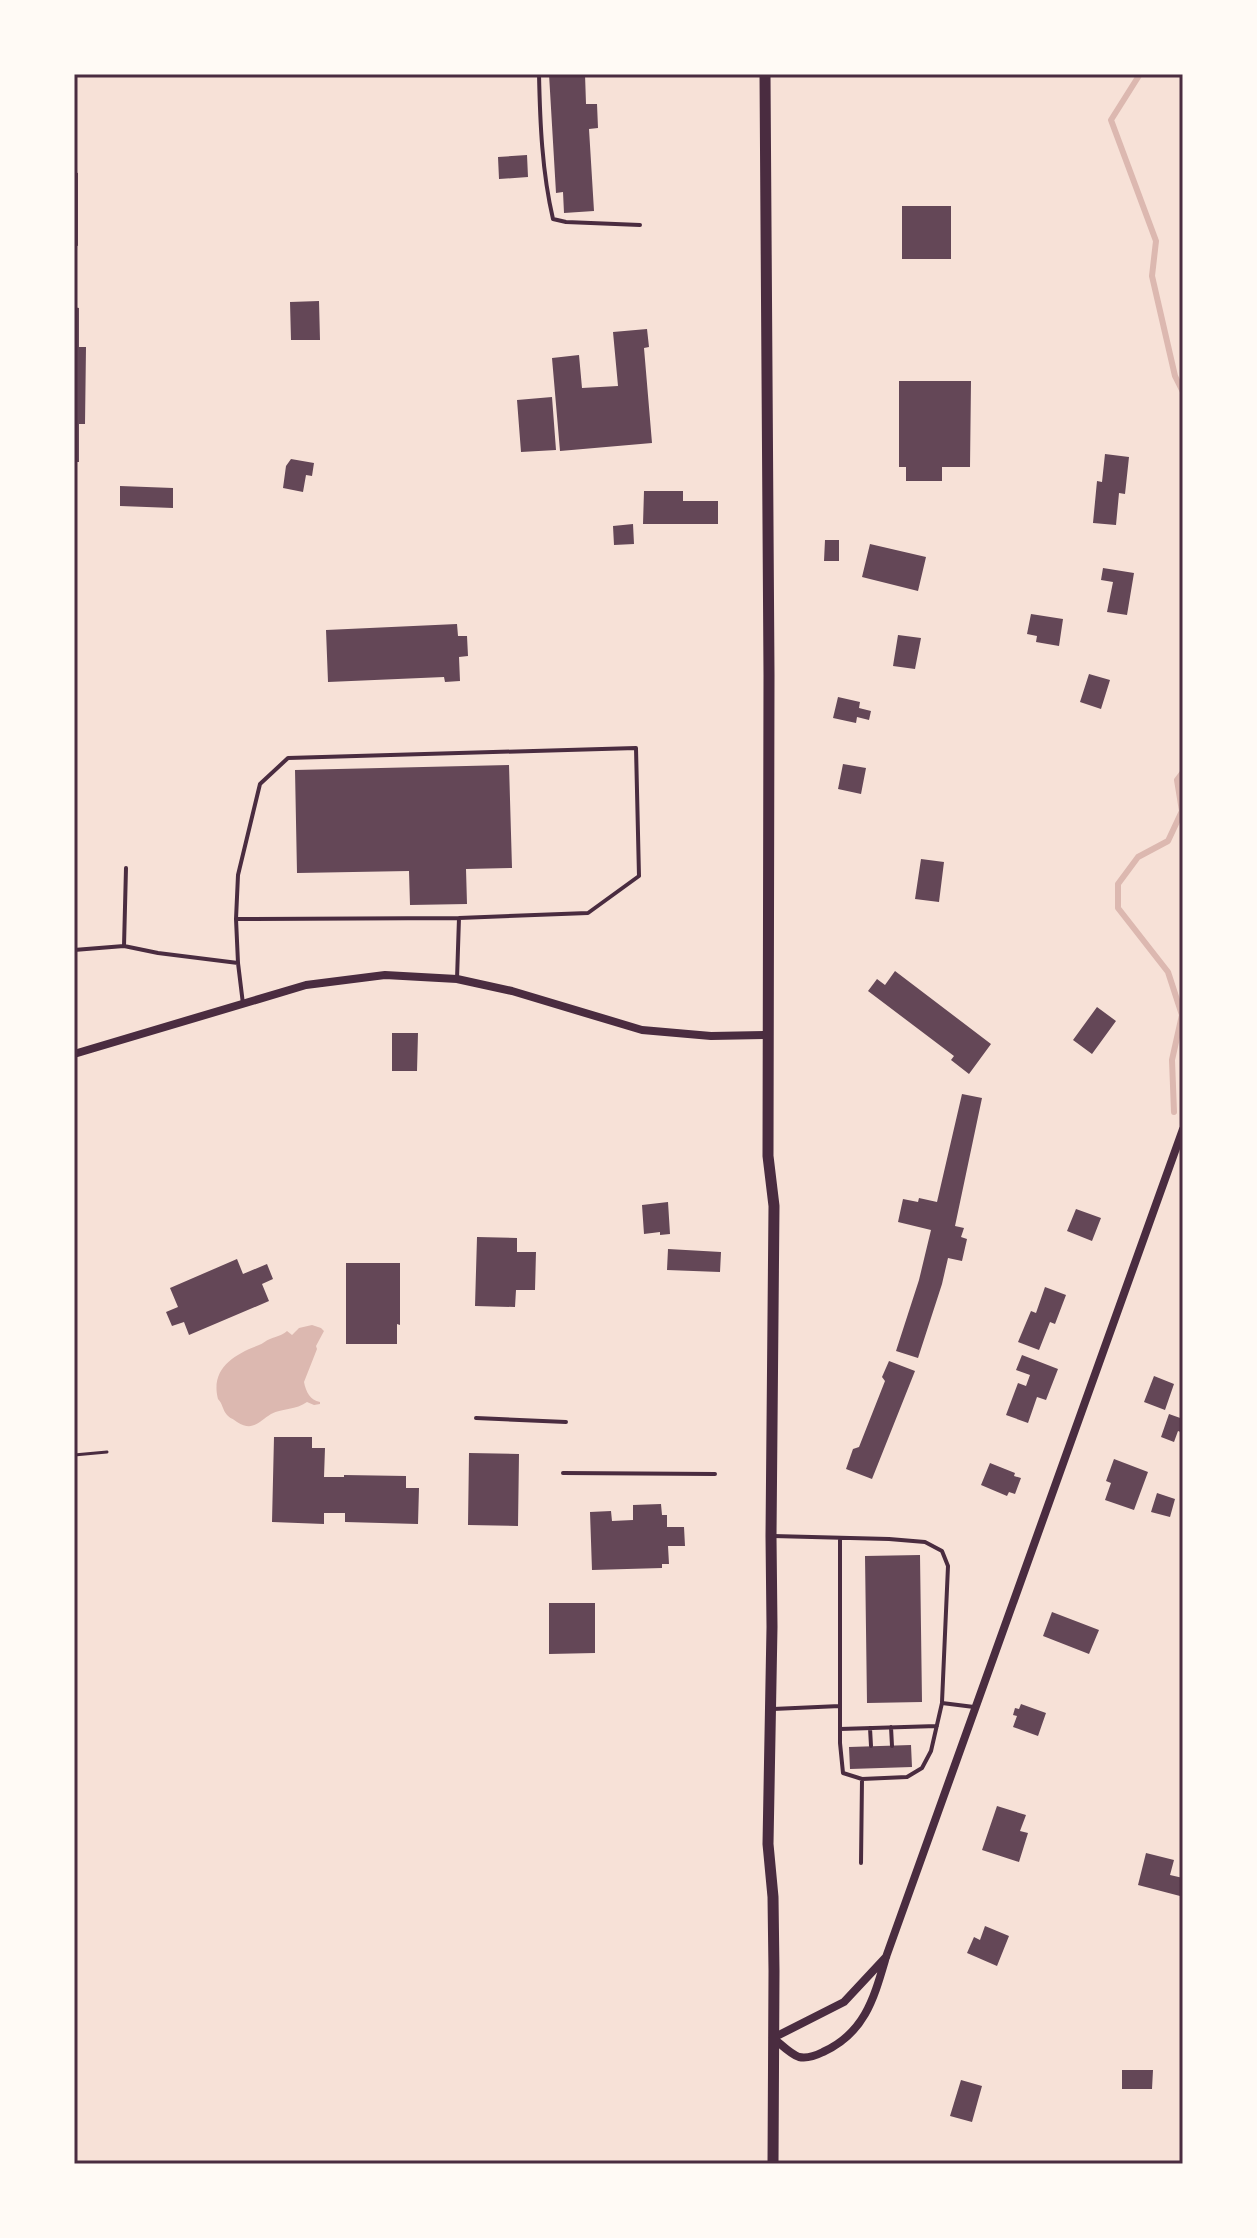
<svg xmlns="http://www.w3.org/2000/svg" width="1257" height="2238" font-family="Overpass,sans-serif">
	<rect width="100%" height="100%" fill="#f7e1d7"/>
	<!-- water -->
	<path fill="#dcb8b0" d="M312 1325 321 1328 324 1331 316 1346 317 1349 304 1382C306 1392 310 1400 320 1402V1404L314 1405 307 1402C296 1410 283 1408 271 1414 258 1422 253 1432 237 1422 232 1418 231 1419 227 1415 222 1409 223 1404 218 1399 210 1368 235 1354 259 1345 263 1344 266 1340 270 1339 277 1336 281 1336 287 1331L292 1335 299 1328Z"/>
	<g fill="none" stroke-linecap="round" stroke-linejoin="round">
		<!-- stream -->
		<path stroke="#dcb8b0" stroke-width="6" d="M1140 74 1111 120 1156 241 1152 276 1175 376 1183 392
			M1174 1112 1172 1060 1182 1015 1168 972 1118 908V884L1138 857 1168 841 1182 811 1177 780 1183 772"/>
	</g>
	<!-- building -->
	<path fill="#644757" d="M549 74H585L586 104H597L598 128 589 129 594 211 564 213 563 192 556 193Z
		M527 155 528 177 499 179 498 157Z
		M74 172 78 173V246L74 245Z
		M902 206H951V259H902Z
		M319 301 320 340H291L290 302Z
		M74 307 79 308V347H86L85 424H79V462H74Z
		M647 329 649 347 644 348 652 443 560 451 552 358 579 355 582 388 618 386 613 332Z
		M899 381H971L970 467H942V481H906V467H899Z
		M552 397 556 450 521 452 517 400Z
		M1105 454 1129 457 1125 494 1119 493 1116 525 1093 523 1097 481 1102 482Z
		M291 459 314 463 312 476 306 475 303 492 283 488 286 466Z
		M120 486 173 488V508L120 506Z
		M644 491H683V501H718V524H643Z
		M633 524 634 544 614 545 613 526Z
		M825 540H839V561H824Z
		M870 544 926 557 918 591 862 577Z
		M1103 568 1134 573 1127 615 1107 612 1113 582 1101 580Z
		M1031 614 1063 619 1059 646 1036 642 1037 636 1027 634Z
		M457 624 458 636H467L468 656 459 657 460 681 445 682 444 677 328 682 326 630Z
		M898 635 921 638 915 669 893 666Z
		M1089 674 1110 680 1101 709 1080 702Z
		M838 697 860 702 859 708 871 711 869 720 857 717 856 723 833 718Z
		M843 764 866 768 861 794 838 789Z
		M509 765 512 868 466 869 467 904 410 905 409 871 297 873 295 770Z
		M921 859 944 862 939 902 915 899Z
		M895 971 991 1044 969 1074 951 1060 954 1056 868 991 877 979 885 985Z
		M1097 1007 1116 1021 1092 1054 1073 1040Z
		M392 1033H418L417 1071H392Z
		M962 1094 982 1098 955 1226 964 1228 961 1237 967 1239 962 1261 948 1258 942 1284 918 1358 896 1351 919 1280 931 1230 898 1222 903 1199 918 1202 919 1198 937 1202Z
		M668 1202 670 1234 660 1235V1232L644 1234 642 1205Z
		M1076 1209 1101 1218 1092 1241 1067 1231Z
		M477 1237 517 1238V1252H536L535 1290H516L515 1307 475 1306Z
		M668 1249 721 1252 720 1272 667 1270Z
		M237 1259 243 1274 267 1264 273 1279 262 1284 269 1301 189 1335 184 1322 172 1326 166 1312 178 1307 170 1288Z
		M346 1263H400V1325L397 1324V1344H346Z
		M1045 1287 1066 1295 1055 1324 1050 1322 1039 1350 1018 1342 1031 1311 1036 1313Z
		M1022 1355 1058 1369 1046 1400 1037 1397 1028 1423 1006 1415 1018 1383 1026 1386 1030 1375 1016 1370Z
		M889 1361 915 1371 872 1479 846 1469 853 1449 859 1447 885 1381 882 1377Z
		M1154 1376 1174 1384 1165 1410 1144 1402Z
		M1169 1414 1183 1419V1433L1178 1431 1174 1442 1161 1437Z
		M274 1437H312V1448H325L324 1477H344V1475L406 1476V1488H419L418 1524 345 1522V1513H324V1524L272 1522Z
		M469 1453 519 1454 518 1526 468 1525Z
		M1114 1459 1148 1472 1134 1510 1105 1500 1111 1483 1106 1481Z
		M990 1463 1015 1473 1014 1476 1021 1478 1015 1494 1009 1492 1007 1496 981 1485Z
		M1157 1493 1175 1499 1170 1517 1151 1512Z
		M661 1504 662 1515H667V1527H684L685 1546H668L669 1564H662V1568L592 1570 590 1512 611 1511 612 1521 633 1520V1505Z
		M920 1555 922 1702 867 1703 865 1556Z
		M549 1603H595V1653L549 1654Z
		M1052 1612 1099 1630 1089 1654 1043 1636Z
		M1021 1704 1046 1713 1038 1736 1013 1727 1017 1716 1013 1715 1015 1708 1019 1709Z
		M911 1745 912 1767 850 1769 849 1747Z
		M997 1806 1026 1815 1020 1831 1028 1833 1019 1862 982 1850Z
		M1146 1853 1174 1860 1170 1875 1183 1878 1180 1896 1138 1885Z
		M985 1926 1009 1936 997 1966 967 1953 974 1937 980 1940Z
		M1122 2070H1153L1152 2089H1122Z
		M961 2080 982 2086 972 2122 950 2116Z"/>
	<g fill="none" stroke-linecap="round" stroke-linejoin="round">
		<!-- path -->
		<path stroke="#4a2c40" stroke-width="3" d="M74 1455 107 1452"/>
		<!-- service -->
		<path stroke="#4a2c40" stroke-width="4" d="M539 74C540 122 542 172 553 219L566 222 640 225
			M236 919 238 875 260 784 288 758 636 748 639 876 588 913 459 918
			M74 929 75 950
			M124 946 126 868
			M74 950 124 946 158 953 238 963
			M243 1004 238 963 236 919 459 918 457 979
			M476 1418 566 1422
			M563 1473 715 1474
			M773 1536 889 1539 925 1542 942 1551 948 1566 942 1702
			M840 1539V1743L843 1773 862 1779 907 1777 922 1768 931 1751 942 1703 974 1707
			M773 1709 840 1706
			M891 1727 892 1746
			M870 1728 871 1746
			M840 1729 937 1726
			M861 1863 862 1779"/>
		<!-- minor -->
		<path stroke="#4a2c40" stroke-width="8" d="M74 1054 306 985 385 975 457 979 512 991 642 1030 711 1036 768 1035
			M886 1957 844 2002 773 2038C781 2044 790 2054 799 2057 807 2059 815 2056 823 2052 865 2033 874 1998 886 1957L1183 1129"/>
		<!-- secondary -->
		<path stroke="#4a2c40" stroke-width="11" d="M765 74 769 675 768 1156 774 1206 771 1536 772 1627 768 1844 773 1897 774 1971 773 2164"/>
	</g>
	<!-- border -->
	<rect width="1257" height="2238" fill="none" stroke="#fffaf5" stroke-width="152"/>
	<rect x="76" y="76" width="1105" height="2086" fill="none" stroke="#4a2c40" stroke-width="3"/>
</svg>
